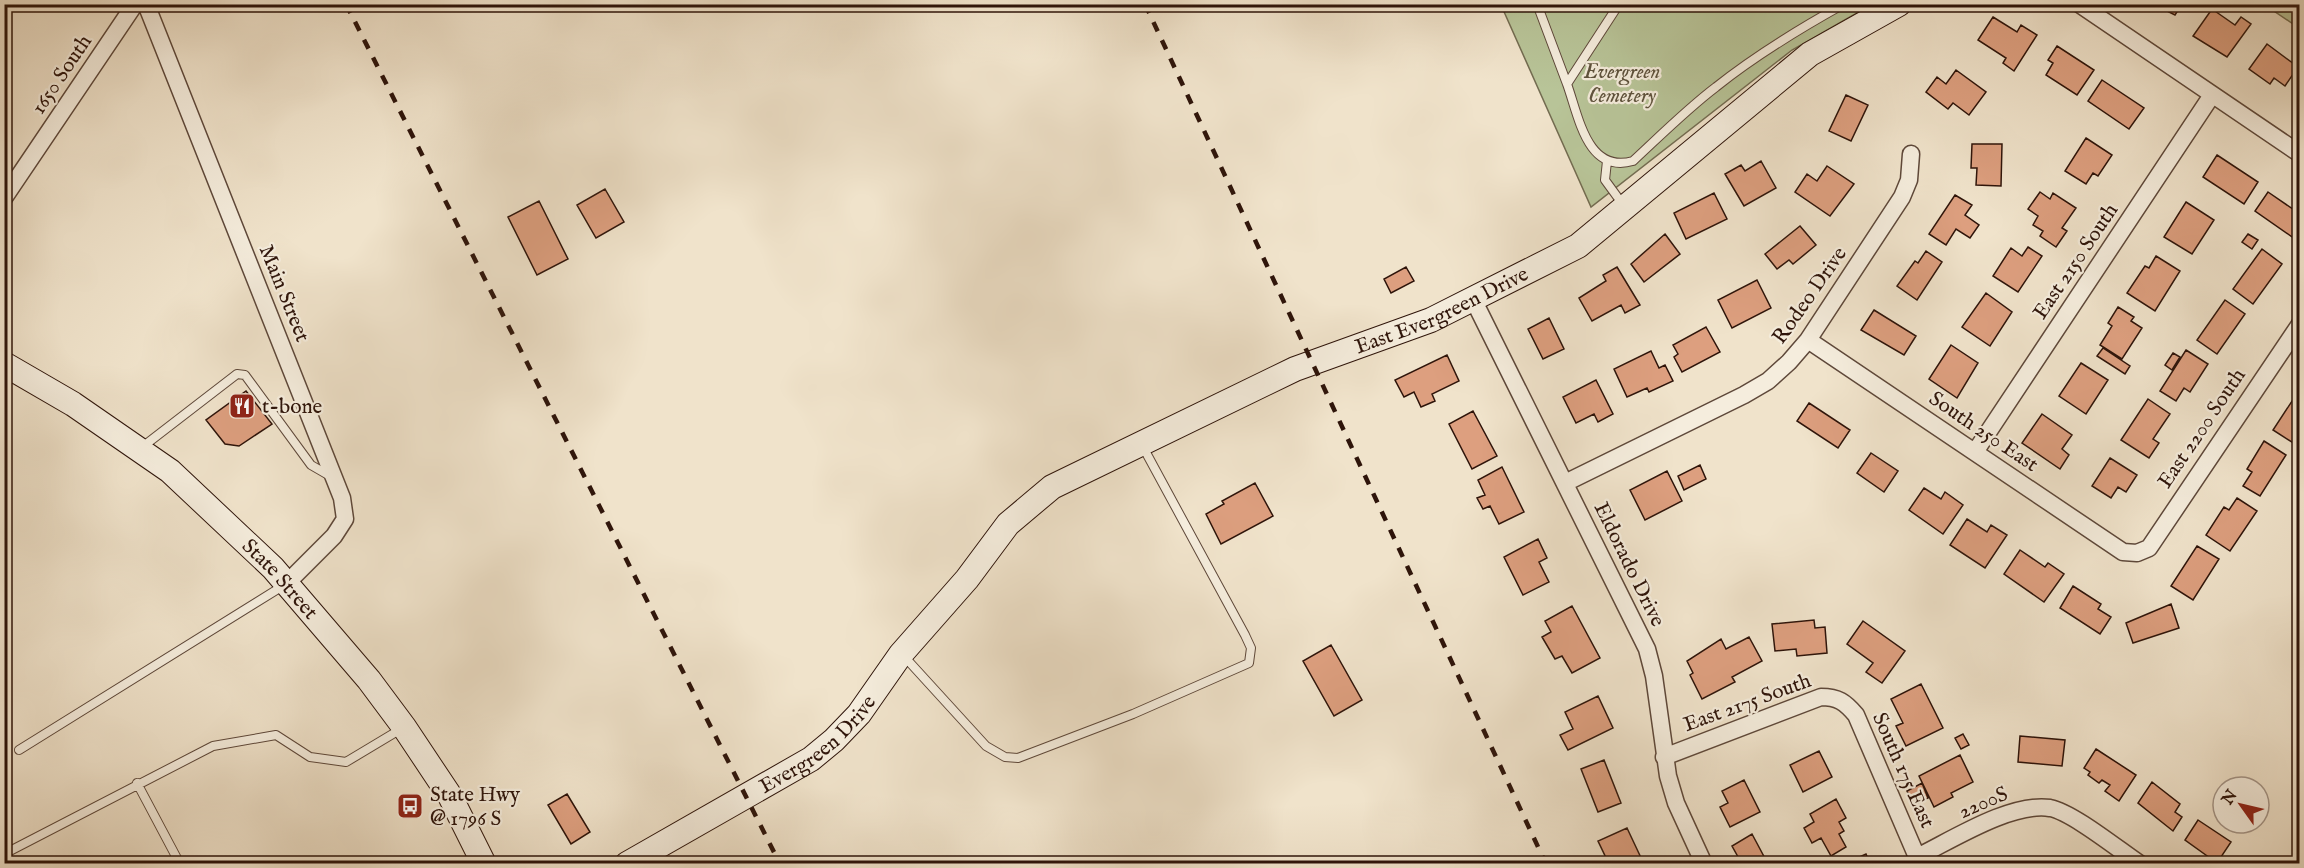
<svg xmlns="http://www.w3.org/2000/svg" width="2304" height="868" font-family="'IM FELL English',serif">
	<rect width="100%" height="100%" fill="#f0e3cb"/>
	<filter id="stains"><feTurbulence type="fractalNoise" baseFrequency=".00333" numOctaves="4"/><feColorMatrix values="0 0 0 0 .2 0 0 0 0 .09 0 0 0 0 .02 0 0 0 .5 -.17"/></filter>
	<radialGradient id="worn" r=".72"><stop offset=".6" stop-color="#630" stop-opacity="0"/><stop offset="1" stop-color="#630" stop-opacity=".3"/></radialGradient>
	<!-- green -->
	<path fill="#b8c498" stroke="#736c51" stroke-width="1.5" d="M1501 5H1871L1792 50 1591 207Z
		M2265 5H2299V28Z"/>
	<!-- building -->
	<path fill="#dd9f7f" stroke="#2e140a" stroke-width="1.5" d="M2153 4H2182L2175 15Z
		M2212 9 2235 25 2241 17 2251 24 2227 57 2193 36Z
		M1993 17 2017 32 2021 25 2037 35 2014 71 2003 63 2006 58 1978 40Z
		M2267 44 2298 67 2285 86 2274 78 2270 84 2249 69Z
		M2057 46 2094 70 2077 95 2046 75 2053 63 2048 60Z
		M1956 70 1986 92 1969 115 1953 103 1948 109 1926 92 1937 77 1946 84Z
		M2102 80 2144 108 2129 129 2088 101Z
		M1846 95 1868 105 1851 141 1829 131Z
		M2086 138 2112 155 2098 176 2093 173 2086 184 2065 171Z
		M1972 144H2002L2001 186 1976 185 1977 168H1971Z
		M2217 155 2258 182 2244 204 2203 177Z
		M1761 161 1776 188 1744 206 1725 174 1741 165 1745 171Z
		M1827 166 1854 184 1830 216 1795 192 1807 174 1817 181Z
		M605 189 624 222 596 238 577 205Z
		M2040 192 2050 199 2053 193 2076 208 2062 228 2067 231 2056 247 2040 236 2043 231 2033 225 2038 216 2028 209Z
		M2268 192 2300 214V232L2295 239 2255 211Z
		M1714 193 1727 219 1686 239 1674 213Z
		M1955 195 1972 205 1965 215 1979 225 1970 238 1956 229 1946 245 1929 234Z
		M539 201 568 259 537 275 508 217Z
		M2186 202 2214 220 2192 254 2164 237Z
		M1800 226 1816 245 1793 264 1789 260 1777 269 1765 254Z
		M1665 234 1680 254 1644 282 1631 264Z
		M2248 234 2258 240 2252 249 2242 242Z
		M2028 247 2042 256 2018 292 1993 276 2011 248 2022 256Z
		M2262 249 2282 264 2253 304 2233 289Z
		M1926 251 1942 262 1917 300 1897 286 1915 261 1918 263Z
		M2156 256 2180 271 2155 311 2127 293 2145 266 2149 268Z
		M1406 267 1414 281 1391 293 1384 279Z
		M1617 267 1640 305 1625 313 1621 305 1592 321 1579 298 1606 281 1603 275Z
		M1757 280 1771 308 1732 328 1718 300Z
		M1986 293 2012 312 1990 346 1962 327Z
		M2225 300 2245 314 2217 354 2197 340Z
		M2118 307 2134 317 2131 321 2142 328 2122 359 2100 345 2112 326 2108 323Z
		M1874 310 1916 336 1904 355 1861 330Z
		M1549 318 1564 349 1543 359 1528 329Z
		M1706 327 1720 352 1682 372 1674 357 1678 354 1673 345Z
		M1951 345 1978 363 1957 398 1929 379Z
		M2103 348 2130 366 2125 374 2097 356Z
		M2186 350 2208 364 2190 392 2184 388 2176 401 2160 391Z
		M1651 351 1659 368 1665 365 1673 381 1649 392 1647 388 1627 397 1614 369Z
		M2173 353 2180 357 2172 370 2165 365Z
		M1447 355 1459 381 1432 394 1435 401 1421 407 1414 392 1404 397 1395 380Z
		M2081 363 2108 380 2086 414 2059 396Z
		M1596 380 1613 414 1598 422 1594 414 1576 423 1563 397Z
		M2300 389V437L2295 444 2273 430Z
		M246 391 272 424 239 446 225 444 206 420Z
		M2148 399 2170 414 2153 439 2159 443 2149 458 2121 440Z
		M1809 403 1850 430 1838 448 1797 421Z
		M1473 411 1497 456 1472 469 1449 424Z
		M2042 414 2072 435 2062 449 2069 455 2060 469 2022 443Z
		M2264 441 2286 455 2260 496 2243 486 2252 472 2247 469Z
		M1871 453 1898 471 1884 492 1857 473Z
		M2110 458 2137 475 2126 492 2118 487 2111 498 2092 486Z
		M1700 465 1706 479 1684 490 1678 476Z
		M1502 467 1524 512 1499 524 1490 506 1483 509 1477 498 1485 495 1478 480Z
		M1667 471 1682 501 1645 520 1630 490Z
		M1255 483 1273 516 1221 544 1206 514 1224 504 1222 501Z
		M1924 488 1941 499 1945 492 1963 505 1943 534 1909 510Z
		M2237 498 2257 511 2230 551 2206 535 2224 507 2229 510Z
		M1967 519 1987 532 1991 525 2007 535 1985 568 1950 545Z
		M1538 539 1547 558 1539 562 1549 582 1523 595 1504 557Z
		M2197 546 2219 559 2193 600 2171 586Z
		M2020 550 2045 567 2048 563 2064 574 2044 602 2004 574Z
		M2073 586 2101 604 2098 609 2111 617 2100 634 2060 608Z
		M2171 604 2179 628 2133 643 2126 623Z
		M1572 606 1600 658 1572 673 1562 656 1555 659 1542 637 1551 632 1545 621Z
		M1814 620 1815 628 1825 627 1827 653 1797 656 1796 649 1775 651 1772 624Z
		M1863 621 1905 651 1882 683 1866 672 1873 663 1847 644Z
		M1749 637 1762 661 1732 677 1735 682 1702 699 1690 675 1693 673 1687 661 1721 639 1726 649Z
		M1331 645 1362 700 1334 716 1303 661Z
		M1921 684 1943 728 1906 746 1896 726 1903 723 1891 699Z
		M1598 696 1613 728 1568 750 1560 735 1573 729 1565 712Z
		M1963 734 1969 745 1961 749 1955 738Z
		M2020 736 2065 740 2062 766 2018 762Z
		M2096 749 2136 775 2119 801 2105 791 2110 785 2102 780 2099 783 2088 775 2090 772 2084 768Z
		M1819 751 1832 777 1803 792 1790 765Z
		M1960 755 1973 782 1951 793 1953 797 1934 807 1919 776Z
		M1604 760 1621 803 1598 812 1581 769Z
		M1744 780 1760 812 1730 827 1720 807 1728 803 1722 791Z
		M2152 782 2180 804 2175 812 2182 817 2173 831 2138 803Z
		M1922 783 1928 798 1914 805 1907 791Z
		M567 794 590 832 571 844 548 805Z
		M1836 799 1846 818 1839 822 1844 831 1839 834 1846 847 1831 856 1821 838 1812 843 1804 828 1814 822 1810 814Z
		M2198 820 2231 842 2217 863 2185 840Z
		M1627 828 1643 862 1609 864 1598 841Z
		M1752 834 1768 864H1742L1732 846Z
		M1866 854 1870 864H1844Z"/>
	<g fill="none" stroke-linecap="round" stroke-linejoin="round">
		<!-- lane casing -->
		<g stroke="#5e483a" stroke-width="10">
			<path id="lane" d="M1537 4 1567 84
				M1619 4 1567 84C1579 117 1587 174 1633 161 1660 136 1687 109 1716 87 1756 55 1799 29 1844 4
				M1607 161 1605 180 1624 206
				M141 448 237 374 245 375 311 465 330 476
				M902 654 986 746 1005 757 1018 758 1133 714 1249 663 1251 648 1245 635 1143 447
				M19 750 286 584
				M137 783 180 864
				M4 854 213 746 276 735 310 757 346 762 401 729"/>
		</g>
		<!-- street casing -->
		<g stroke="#5e483a" stroke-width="19">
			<path id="street" d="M146 4 342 498 345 519 334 536 286 584
				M2079 4 2300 154
				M4 198 135 4
				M1473 299 1647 649 1654 676 1668 776 1676 803 1704 864
				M1808 340 2123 552 2137 553 2149 548 2300 324
				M1975 452 2212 95
				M1565 483 1744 395 1768 381 1789 362 1808 340 1902 197 1909 180 1911 154
				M1664 757 1821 697C1838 697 1845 702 1856 715L1920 864
				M1917 857C1952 840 2011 802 2050 808 2072 812 2119 850 2140 864"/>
		</g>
		<!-- secondary casing -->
		<g stroke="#2e140a" stroke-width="26">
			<g id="secondary">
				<path id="s1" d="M4 364 73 404 170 471 273 568 369 680 404 727 450 796 484 864"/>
				<path id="s2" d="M627 864 811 759 834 740 859 714 901 654 967 579 1008 524 1052 487 1295 369 1431 320 1578 246 1810 54 1899 4"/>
			</g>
		</g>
		<!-- lane -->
		<use href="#lane" stroke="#f5eddd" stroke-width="8"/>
		<!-- street -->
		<use href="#street" stroke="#f5eddd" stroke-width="16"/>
		<!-- secondary -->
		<use href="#secondary" stroke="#f5eddd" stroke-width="24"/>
		<!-- rail -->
		<path stroke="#2e140a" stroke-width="4.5" stroke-dasharray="10 10" stroke-linecap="butt" d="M346 4 780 864
			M1145 4 1546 864"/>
	</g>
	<!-- icons -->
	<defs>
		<g id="restaurant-square" transform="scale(1.35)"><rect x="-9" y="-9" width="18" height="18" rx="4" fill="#8f2418" stroke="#f5eddd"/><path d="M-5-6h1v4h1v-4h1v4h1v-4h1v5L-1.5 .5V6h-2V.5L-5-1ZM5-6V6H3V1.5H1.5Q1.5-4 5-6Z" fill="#fff"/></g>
		<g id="bus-square" transform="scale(1.35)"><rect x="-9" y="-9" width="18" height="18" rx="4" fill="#8f2418" stroke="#f5eddd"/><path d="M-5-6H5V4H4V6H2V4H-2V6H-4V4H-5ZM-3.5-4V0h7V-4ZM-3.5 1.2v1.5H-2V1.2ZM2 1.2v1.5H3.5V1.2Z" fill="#fff"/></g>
	</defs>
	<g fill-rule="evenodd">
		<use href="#restaurant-square" x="242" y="406"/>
		<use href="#bus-square" x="410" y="806"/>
	</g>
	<g text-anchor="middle" stroke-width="4.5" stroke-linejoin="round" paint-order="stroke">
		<!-- park labels -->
		<g font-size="21" font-style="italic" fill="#5e523c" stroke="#f5eddd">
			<text x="1622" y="78">Evergreen<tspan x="1622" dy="24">Cemetery</tspan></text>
		</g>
		<!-- street labels -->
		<g font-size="21" fill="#2e140a" stroke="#f5eddd">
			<text transform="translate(61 74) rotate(-56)" y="7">1650 South</text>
			<text transform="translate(2075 261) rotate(-56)" y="7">East 2150 South</text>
			<text transform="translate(285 293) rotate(68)" y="7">Main Street</text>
			<text transform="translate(1809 295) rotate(-55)" y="7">Rodeo Drive</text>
			<text dy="7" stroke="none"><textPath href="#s2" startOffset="1005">East Evergreen Drive</textPath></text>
			<text transform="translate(2201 428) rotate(-56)" y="7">East 2200 South</text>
			<text transform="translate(1984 431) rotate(34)" y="7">South 250 East</text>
			<text transform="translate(1630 564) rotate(64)" y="7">Eldorado Drive</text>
			<text dy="7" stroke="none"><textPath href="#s1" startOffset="352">State Street</textPath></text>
			<text transform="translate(1747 702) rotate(-20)" y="7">East 2175 South</text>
			<text dy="7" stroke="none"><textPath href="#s2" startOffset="226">Evergreen Drive</textPath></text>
			<text transform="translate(1904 770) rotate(66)" y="7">South 175 East</text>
			<text transform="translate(1983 802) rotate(-23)" y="7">2200S</text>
		</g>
		<!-- poi labels -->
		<g font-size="21" fill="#2e140a" stroke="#f5eddd" text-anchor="start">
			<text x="262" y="413">t-bone</text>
			<text x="430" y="801">State Hwy<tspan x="430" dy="24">@ 1796 S</tspan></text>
		</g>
	</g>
	<!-- margin -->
	<rect width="2304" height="868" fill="none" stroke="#f0e3cb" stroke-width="24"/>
	<rect x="6" y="6" width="2292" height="856" fill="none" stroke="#2e140a" stroke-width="3"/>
	<rect x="12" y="12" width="2280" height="844" fill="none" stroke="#2e140a" stroke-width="1.5"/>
	<!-- north arrow -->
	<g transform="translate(2241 805) rotate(304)"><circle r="28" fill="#f5eddd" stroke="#a59689" stroke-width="1.5"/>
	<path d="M0-4.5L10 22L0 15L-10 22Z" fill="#8f2418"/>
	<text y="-9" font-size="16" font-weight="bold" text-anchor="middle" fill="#2e140a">N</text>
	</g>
	<rect width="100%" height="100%" filter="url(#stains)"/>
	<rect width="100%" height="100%" fill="url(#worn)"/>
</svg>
